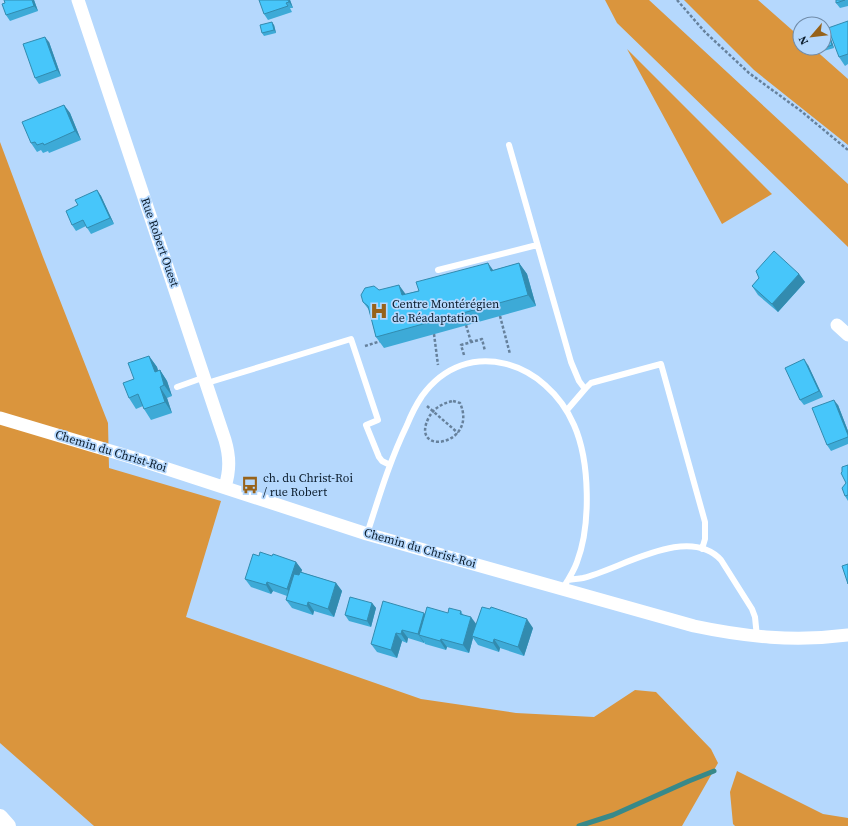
<svg xmlns="http://www.w3.org/2000/svg" width="848" height="826" font-family="'Source Serif 4',serif">
	<rect width="100%" height="100%" fill="#b5d8fd"/>
	<!-- forest -->
	<path fill="#da953d" d="M605 0H649L848 184V247L617 23Z
		M684 0H758L800 37V48H813L848 79V145L754 70Z
		M627 49 772 194 722 224Z
		M0 142 43 257 108 423 109 468 221 501 186 617 421 699 516 713 594 717 635 690 656 692 711 749 718 763 682 826H94L0 743Z
		M737 771 823 814 848 818V826H735L733 824 730 792Z"/>
	<g fill="none" stroke-linecap="round" stroke-linejoin="round">
		<!-- stream -->
		<path stroke="#388989" stroke-width="5" d="M579 826 613 815 689 781 714 771"/>
		<!-- path -->
		<path stroke="#66819c" stroke-width="2.5" stroke-dasharray="3 2" stroke-linecap="butt" d="M677 0 705 32 749 73 801 111 848 150
			M500 316 510 354
			M466 325 471 342
			M434 334 438 365
			M365 346 381 341
			M464 355 461 345 482 339 485 351
			M453 401 460 403C479 446 408 457 429 417 434 408 443 403 453 401Z
			M427 406 458 433"/>
		<!-- service -->
		<path stroke="#fff" stroke-width="6" d="M509 145 571 362 579 381 585 389
			M438 270 537 245
			M207 383 351 339 378 420 366 425 379 457 382 461 390 465
			M177 387 205 377
			M567 410 585 389 591 383 661 364 705 522V539L702 549
			M367 534C379 497 390 460 407 425 411 415 416 405 422 396 467 334 547 362 574 425 590 461 591 525 577 562 574 571 568 580 563 588
			M568 580C573 579 578 579 583 578 621 569 688 524 721 560L752 609 755 617 757 637"/>
		<!-- minor -->
		<path stroke="#fff" stroke-width="13" d="M78 0 225 440C230 457 230 470 225 487
			M837 325 848 335
			M0 418 134 458 367 534 694 626C746 637 795 642 848 635"/>
		<!-- tertiary -->
		<path stroke="#fff" stroke-width="16" d="M0 817 8 826"/>
	</g>
	<!-- wall -->
	<path fill="#3daad7" d="M34 0 38 11 10 21 6 15Z
		M290 0 293 8H290L292 12 268 20 264 14Z
		M836 0H848V6L840 8 836 3Z
		M848 21V64L845 66 839 57Z
		M274 25 276 33 264 36 262 33Z
		M829 36 831 39 834 48 820 52 818 48H824V37Z
		M49 42 61 76 39 84 35 78Z
		M64 105 70 113 81 140 49 153 48 151 43 153 41 150 37 152 31 143Z
		M97 190 101 196 114 224 91 234 86 226 76 231 72 225 78 205Z
		M519 263 527 274 536 306 384 348 376 337 369 310 363 302 379 290 406 294Z
		M799 274 805 282 778 312 758 295 752 286 759 278Z
		M149 356 157 367 158 371 160 370 167 381 172 396 167 398 172 413 151 420 144 409 143 406 136 409 129 398 134 379Z
		M808 365 823 397 804 405 800 400Z
		M838 405 848 431V444L831 451 827 445Z
		M848 465V501L845 496 846 483 842 472Z
		M272 556 296 562 302 570 301 572 336 583 342 591 334 617 314 611 313 615 292 608 286 600 287 596 273 591 271 594 251 587 245 579Z
		M372 603 376 608 371 627 349 621 345 615Z
		M461 611 463 615 476 625 533 628 524 656 500 648 499 652 478 645 473 638 469 653 447 647 446 650 425 644 424 642V643L408 638 407 643 402 641 397 658 377 652 371 644 425 614 448 613Z"/>
	<!-- shaded-wall -->
	<path fill="#328baf" d="M32 0H34L38 11 34 6Z
		M288 0H290L293 8 289 2Z
		M272 22 274 25 276 33 274 30Z
		M829 36 831 39 834 48 832 45Z
		M45 37 49 42 61 76 57 70Z
		M64 105 70 113 81 140 75 131Z
		M97 190 101 196 114 224 110 218Z
		M488 263 496 274 491 271Z
		M519 263 527 274 536 306 528 295Z
		M799 274 805 282 778 312 772 304Z
		M399 285 407 296 402 295Z
		M149 356 157 367 162 383 155 372Z
		M804 359 808 365 823 397 819 391Z
		M160 370 167 381 172 396 164 385Z
		M160 387 167 398 172 413 165 402Z
		M834 400 838 405 848 431V435Z
		M296 562 302 570 293 598 287 589Z
		M267 582 273 591 271 594 266 585Z
		M336 583 342 591 334 617 328 609Z
		M308 602 314 611 313 615 307 606Z
		M372 603 376 608 371 627 367 621Z
		M424 613 430 621 419 635 424 642V643L418 634Z
		M471 617 477 625 472 636 473 638 469 653 463 645Z
		M527 619 533 628 524 656 518 647Z
		M402 630 408 638 407 643 401 634Z
		M396 633 402 641 397 658 391 650Z
		M441 639 447 647 446 650 440 641Z
		M494 639 500 648 499 652 493 643Z"/>
	<!-- building -->
	<path fill="#47c6fa" stroke="#328baf" d="M4 0H32L34 6 6 15 2 4 5 3Z
		M259 0H288L289 2 286 3 288 6 264 14Z
		M836 0H845L836 3Z
		M848 21V54L839 57 828 28Z
		M272 22 274 30 262 33 260 25Z
		M829 36 832 45 824 48V37Z
		M45 37 57 70 35 78 23 44Z
		M64 105 75 131 44 145 43 143 37 145 35 142 31 143 22 122Z
		M97 190 110 218 87 228 83 220 72 225 66 211 78 205 75 200Z
		M774 251 799 274 772 304 752 286 759 278 756 271Z
		M488 263 491 271 519 263 528 295 376 337 368 306 363 302 361 295 365 288 374 286 379 290 399 285 402 295 419 291 416 282Z
		M149 356 155 372 160 370 164 385 160 387 165 402 144 409 138 394 129 398 123 383 134 379 128 363Z
		M804 359 819 391 800 400 785 368Z
		M834 400 848 435V437L827 445 812 408Z
		M848 465V495L845 496 842 488 846 483 841 473 842 472V467Z
		M260 552 272 556 273 554 296 562 287 589 267 582 266 585 245 579 253 554 259 556Z
		M848 564V584L842 566Z
		M300 572 336 583 328 609 308 602 307 606 286 600 294 574 299 575Z
		M350 597 372 603 367 621 345 615Z
		M383 601 424 613 418 634 402 630 401 634 396 633 391 650 371 644Z
		M427 607 448 613 449 608 461 611 460 614 471 617 463 645 441 639 440 641 419 635Z
		M482 607 490 609 491 607 527 619 518 647 494 639 493 643 472 636Z"/>
	<!-- icons -->
	<defs>
		<g id="hospital-bare" transform="scale(1.38)"><path d="M-5-5h3v3.5h4V-5h3V5h-3V1.5h-4V5h-3Z" fill="#976219" stroke="#b5d8fd" stroke-width="2.5" paint-order="stroke"/></g>
		<g id="bus-bare" transform="scale(1.38)"><path d="M-5-6H5V4H4V6H2V4H-2V6H-4V4H-5ZM-3.5-4V0h7V-4ZM-3.5 1.2v1.5H-2V1.2ZM2 1.2v1.5H3.5V1.2Z" fill="#976219" stroke="#b5d8fd" stroke-width="2.5" paint-order="stroke"/></g>
	</defs>
	<g fill-rule="evenodd">
		<use href="#hospital-bare" x="379" y="311"/>
		<use href="#bus-bare" x="250" y="485"/>
	</g>
	<g text-anchor="middle" stroke-width="3.5" stroke-linejoin="round" paint-order="stroke">
		<!-- street labels -->
		<g font-size="12" fill="#0a1b2b" stroke="#b5d8fd">
			<text transform="translate(160 242) rotate(71)" y="4">Rue Robert Ouest</text>
			<text transform="translate(111 451) rotate(17)" y="4">Chemin du Christ-Roi</text>
			<text transform="translate(420 548) rotate(16)" y="4">Chemin du Christ-Roi</text>
		</g>
		<!-- poi labels -->
		<g font-size="12" fill="#0a1b2b" stroke="#b5d8fd" text-anchor="start">
			<text x="392" y="308">Centre Montérégien<tspan x="392" dy="14">de Réadaptation</tspan></text>
			<text x="263" y="482">ch. du Christ-Roi<tspan x="263" dy="14">/ rue Robert</tspan></text>
		</g>
	</g>
	<!-- north arrow -->
	<g transform="translate(812 36) rotate(242)"><circle r="19" fill="#b5d8fd" stroke="#718ca9"/>
	<path d="M0-3L7 15L0 10L-7 15Z" fill="#976219"/>
	<text y="-6" font-size="11" font-weight="bold" text-anchor="middle" fill="#0a1b2b">N</text>
	</g>
</svg>
